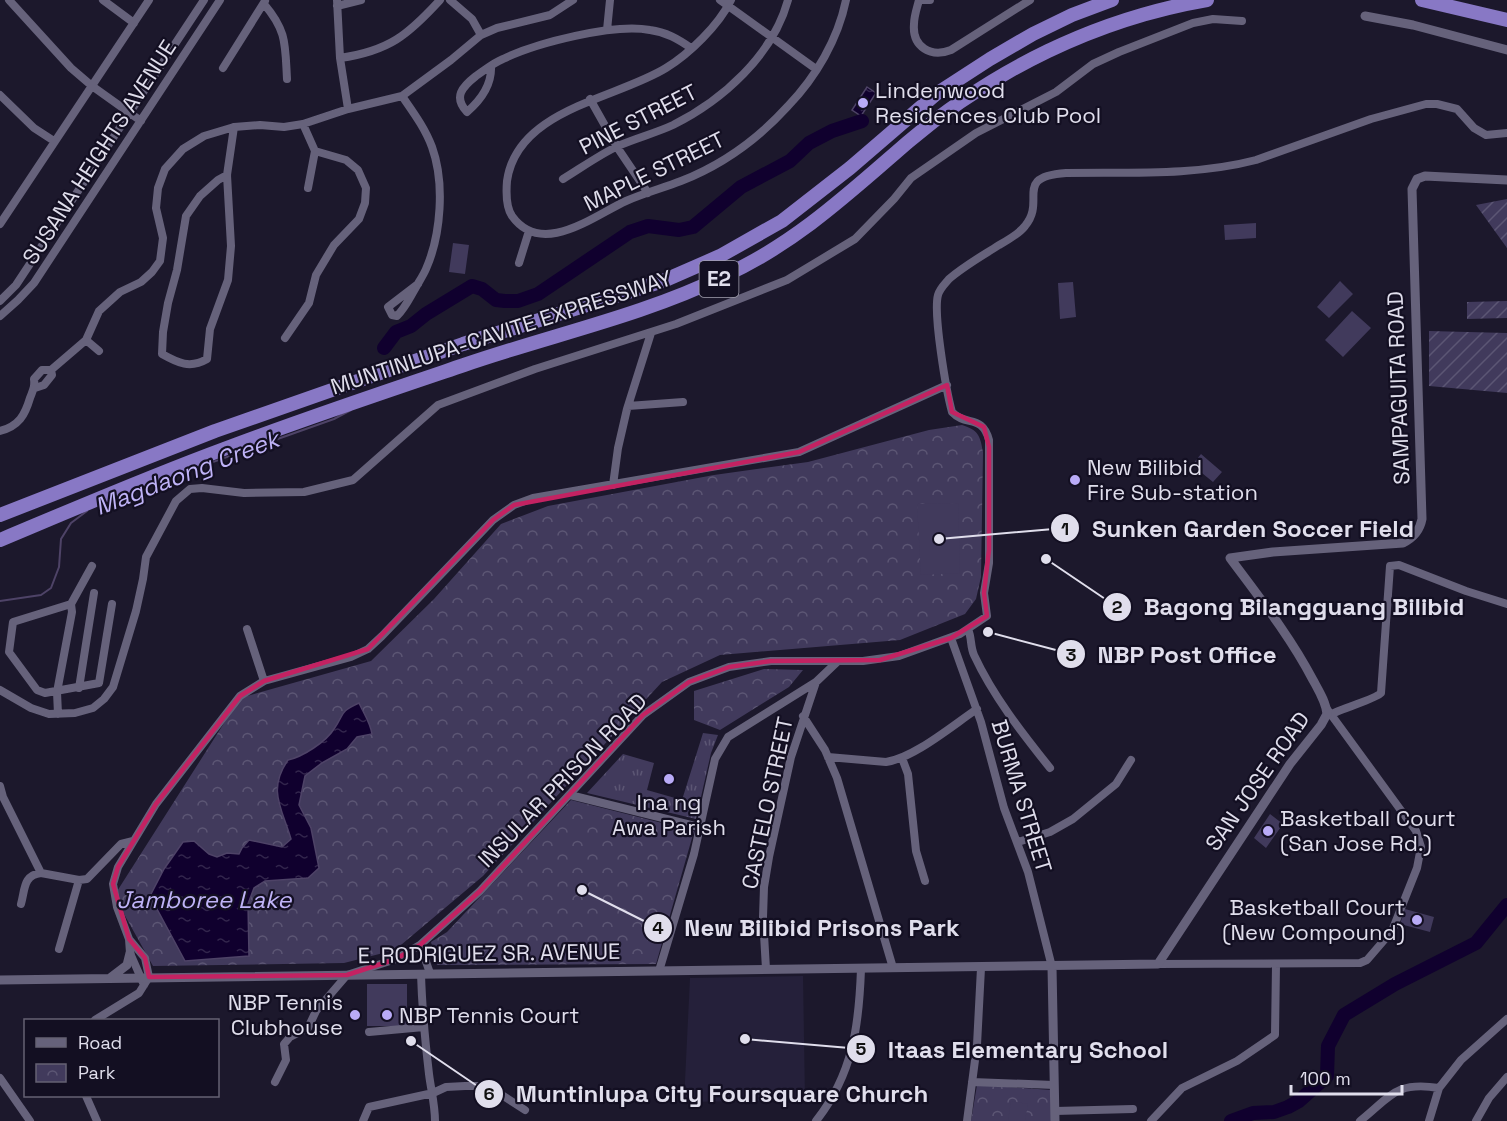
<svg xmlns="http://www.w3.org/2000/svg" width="1507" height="1121" font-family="'Space Grotesk',sans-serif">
	<defs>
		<pattern id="grass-tufts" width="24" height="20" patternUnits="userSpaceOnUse" patternTransform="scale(1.5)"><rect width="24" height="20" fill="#413a5c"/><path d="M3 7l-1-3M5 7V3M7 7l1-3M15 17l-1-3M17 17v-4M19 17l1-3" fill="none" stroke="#5c5674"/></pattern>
		<pattern id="park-crowns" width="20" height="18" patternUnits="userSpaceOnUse" patternTransform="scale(1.5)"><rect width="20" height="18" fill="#413a5c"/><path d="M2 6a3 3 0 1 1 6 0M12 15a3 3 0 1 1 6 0" fill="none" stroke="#5c5674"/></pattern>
		<pattern id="garden-furrows" width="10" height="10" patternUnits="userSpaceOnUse" patternTransform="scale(1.5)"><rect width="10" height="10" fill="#413a5c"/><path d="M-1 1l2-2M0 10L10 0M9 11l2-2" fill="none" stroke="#5c5674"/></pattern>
		<pattern id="water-ripples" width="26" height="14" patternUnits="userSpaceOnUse" patternTransform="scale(1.5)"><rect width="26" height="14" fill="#10002e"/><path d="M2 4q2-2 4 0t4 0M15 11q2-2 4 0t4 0" fill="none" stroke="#32254c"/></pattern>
	</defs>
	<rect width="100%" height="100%" fill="#1c182c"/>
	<!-- built -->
	<path fill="#25203a" d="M803 976 805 1100 684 1102 690 978Z"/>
	<!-- grass -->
	<path fill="url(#grass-tufts)" d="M703 733 718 735 711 753 696 819 587 793 623 754 654 763 647 790 682 800Z"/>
	<!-- park -->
	<path fill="url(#park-crowns)" d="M962 425C978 430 980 435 983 452L981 577 976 599 965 614 900 640 720 655 662 682 483 876 395 950 344 963 153 966 114 896 240 698 371 661 434 599 501 524 548 506 714 475 808 462 929 430Z
		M764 669 803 670 789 687 720 730 694 720V691Z
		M571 800 694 831 656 964 437 965 431 942 447 932Z
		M977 1085 1052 1090V1121H971Z"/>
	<!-- garden -->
	<path fill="url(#garden-furrows)" d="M1507 199V248L1476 205Z
		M1507 301V318L1467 319V302Z
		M1429 331 1507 333V393L1429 386Z"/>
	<!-- pitch -->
	<path fill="#413a5c" d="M1256 223V238L1225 240 1224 225Z
		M453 243 469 245 465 274 449 272Z
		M1340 281 1353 294 1329 318 1317 307Z
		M1073 282 1076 317 1060 319 1058 283Z
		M1352 311 1371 328 1343 357 1325 340Z
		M1201 454 1222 472 1213 482 1192 465Z
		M958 503 960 573 921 575 917 504Z
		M1270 814 1283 824 1266 848 1254 838Z
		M1405 909 1434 917 1430 932 1400 924Z
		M367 984H407V1026H367Z
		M1011 1101 1028 1104 1025 1121H1008Z"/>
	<!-- water -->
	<path fill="url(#water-ripples)" stroke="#4e4367" stroke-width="1.5" d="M867 87 876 93 861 116 852 110Z
		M359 703C364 714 370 722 372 734L357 737 347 749 322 763 305 776 299 805 311 828 319 868 308 878 265 881 254 888 248 904 249 956 185 961 150 896 164 869 183 842 194 841 209 854 217 857 227 853 239 854 242 848 249 840 282 847 291 839C282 808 267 790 288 760 302 757 326 742 334 729 345 713 339 712 359 703Z"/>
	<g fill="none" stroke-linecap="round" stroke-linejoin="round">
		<!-- stream -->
		<path stroke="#4e4367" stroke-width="2" d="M168 478 334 419 351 410
			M0 601 41 595 51 588 59 567 61 539 71 523 87 511"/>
		<!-- river -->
		<path stroke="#10002e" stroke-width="14" d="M384 348 396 332 411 326 426 314 472 286 482 289 496 300 505 301H518L538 294 630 232 648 226 679 230 693 227 741 187 790 161 809 143 832 131 862 121
			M1231 1121 1253 1113 1274 1112 1288 1107 1299 1101 1327 1076 1328 1046 1344 1015 1395 984 1476 943 1507 905"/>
		<!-- minor -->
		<path stroke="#66627b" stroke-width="8" d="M9 0 71 68 92 86 141 121
			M103 0 134 23
			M337 0 340 58 348 109
			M450 0 472 19 481 35
			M720 0 816 69
			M731 0C719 25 689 54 666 68 616 99 517 109 507 181 506 193 506 207 512 216 542 258 595 215 626 201 644 193 663 188 681 181 722 165 759 138 788 106 816 77 838 39 846 0
			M919 0C917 8 914 16 914 24 912 47 931 58 951 50L1030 0
			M919 0H930
			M264 4C287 31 285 44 287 79
			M337 6 361 0
			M607 30 610 0
			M340 58C389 51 408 35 440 0
			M491 66C492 85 481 100 467 112 453 97 462 87 476 76 485 70 493 63 503 59 536 43 614 23 650 30 666 32 678 39 691 48
			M223 68 265 1
			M0 95 34 128 54 141
			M402 96C413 112 425 128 432 147 445 183 441 235 426 269 423 276 418 283 415 289 409 299 405 308 397 316L392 315 388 307 418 284
			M590 99 617 147 648 193
			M303 124 315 151 308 188
			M227 175 218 180 200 196 186 216 177 270 168 303 163 332 162 354C178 363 190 369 207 359L210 329 228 280 231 246 227 175 234 127
			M563 179C581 168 599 155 618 146 636 138 656 133 673 125 723 100 773 55 788 0
			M0 224 149 0
			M519 263 529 231
			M0 301 16 285 204 0
			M0 316 18 300 34 283 220 0
			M285 338 309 303 316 275 334 245 359 219 365 203 366 188 358 170 346 160 315 151
			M86 340 99 351
			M35 388 44 385 52 375 51 370 86 340 99 311 120 292 141 282 152 272 160 261 163 238 156 208 158 188 165 169 183 149 204 136 234 127 260 125 284 127 303 124 348 109 402 96 451 60 481 35 497 28 550 15 573 0
			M628 406 683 402
			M0 431C19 426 25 415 30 398 33 390 35 387 34 379L42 370H51
			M613 485 618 448 627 409 651 333
			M71 604 13 622 9 652 37 690 45 693 99 683 112 604
			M247 629 264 681
			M968 629C972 638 970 646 974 655 993 696 1022 733 1050 768
			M951 638 981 722 1004 808 1028 872 1052 967
			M79 688 94 593
			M0 690 31 708 49 714 75 713 93 708 104 699 113 687 136 611 143 579 146 557 176 501 190 489 202 488 244 493 304 492 353 480 438 405 535 369 676 324 787 280 855 239 894 199 911 178 976 133 1056 92 1093 64 1119 52 1193 23 1213 19 1242 21
			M58 714 57 692 72 612 71 604 92 566
			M1330 715C1342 708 1376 699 1381 693L1390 566 1399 565 1466 591 1507 604
			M803 716 825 750 837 778 893 968
			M828 757 886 762C914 758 953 725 977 709
			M902 758 908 774 916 851 925 881
			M0 786 3 797 41 873 79 880 87 879 121 844 133 841
			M570 795 699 827
			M1018 842 1050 832 1073 819 1116 784 1131 760
			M21 904C25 890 23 875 41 873
			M420 945 430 973
			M59 949 79 880
			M1158 964 1360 963 1367 960 1392 931 1417 868 1421 847 1416 831 1327 709
			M766 969 763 917 764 887 769 857 791 757 816 682
			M659 971 694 854 715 759 728 737 816 682 837 662
			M421 974C422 1007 425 1040 429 1074 431 1090 435 1105 435 1121
			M144 985 130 953 129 939 117 907 113 884 118 867 156 804 240 696 264 681 351 657 368 649 382 636 493 520 514 505 533 498 799 452 947 385
			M95 1020 139 993 149 977 145 958 129 939
			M369 1032 424 1027
			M0 1078 30 1121
			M275 1082 286 1060 284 1044 290 1037 308 1028 316 1011 347 975 396 959 420 945 480 891 643 715 689 682 729 667 771 661H863L899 656 960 634 987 616 984 593 989 563V440C982 414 966 427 952 412 946 390 933 313 938 295 940 288 945 284 949 279 964 266 982 256 999 245 1008 240 1019 234 1025 226 1047 200 1012 177 1066 173 1129 172 1195 176 1256 160L1371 119 1426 104H1437L1457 109 1474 128 1486 135 1507 133
			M972 1082 1054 1085
			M86 1096 97 1121
			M1055 1111 1133 1109
			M363 1121 369 1107 433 1093 446 1087 465 1086H488L525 1110
			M816 1121C853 1074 859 1026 861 969
			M967 1121 977 1045 981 968
			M1151 1121 1182 1088 1237 1061 1275 1035 1276 965
			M1360 1121C1391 1096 1396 1081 1439 1088
			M1429 1121 1439 1088 1461 1060 1507 1019
			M1476 1121 1489 1098 1507 1077"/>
		<!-- tertiary -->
		<path stroke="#66627b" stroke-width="9" d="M1365 16 1413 25 1507 50
			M1052 967 1055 1121
			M110 978 127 965 130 953
			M0 980 1158 964 1290 764 1321 725 1327 714C1326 702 1319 691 1313 680 1290 636 1259 597 1230 558L1273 552 1403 543C1413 538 1420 530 1422 519L1412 189 1417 179 1425 176 1507 180"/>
		<!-- motorway -->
		<path stroke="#8878c5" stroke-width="14" d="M1422 0 1507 20
			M0 515 215 431 463 344 663 281 720 256 782 221 850 168 936 94 990 59 1033 34 1072 15 1112 0
			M0 540C74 509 148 477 224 449 303 419 384 392 464 365 551 335 642 316 724 276 796 243 849 193 908 142 993 70 1096 19 1207 0"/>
	</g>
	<!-- marked area -->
	<path fill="none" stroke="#c42262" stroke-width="4.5" stroke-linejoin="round" d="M947 385 952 412 984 427 989 447V550L984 593 987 616 951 638 880 660 771 661 729 667 689 682 643 715 480 891 420 945 396 959 347 975 149 977 145 958 129 939 113 884 118 867 156 804 240 696 264 681 368 649 493 520 514 505 799 452Z"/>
	<!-- markers -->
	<g fill="#b9abf7" stroke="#130f22" stroke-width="2">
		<circle cx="863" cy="103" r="6"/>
		<circle cx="1075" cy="480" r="6"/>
		<circle cx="669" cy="779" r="6"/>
		<circle cx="1268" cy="831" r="6"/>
		<circle cx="1417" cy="920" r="6"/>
		<circle cx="355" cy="1015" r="6"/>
		<circle cx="387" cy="1015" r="6"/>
	</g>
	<g text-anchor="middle" stroke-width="4.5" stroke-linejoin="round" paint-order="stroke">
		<!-- shield labels -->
		<rect fill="#130f22" stroke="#a2a0af" stroke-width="1.5" x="699.5" y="261" width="39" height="36" rx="4.5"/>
		<g font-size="21" font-weight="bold" fill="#e0deec">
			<text x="719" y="286">E2</text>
		</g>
		<!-- poi labels -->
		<g font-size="22" fill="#e0deec" stroke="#130f22" text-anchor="start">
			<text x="875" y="98">Lindenwood<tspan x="875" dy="25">Residences Club Pool</tspan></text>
			<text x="1087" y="475">New Bilibid<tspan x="1087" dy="25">Fire Sub-station</tspan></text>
			<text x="669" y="810" text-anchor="middle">Ina ng<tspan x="669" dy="25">Awa Parish</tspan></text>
			<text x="1280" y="826">Basketball Court<tspan x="1280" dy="25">(San Jose Rd.)</tspan></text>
			<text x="1405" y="915" text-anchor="end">Basketball Court<tspan x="1405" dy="25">(New Compound)</tspan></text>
			<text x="343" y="1010" text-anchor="end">NBP Tennis<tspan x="343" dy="25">Clubhouse</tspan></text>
			<text x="399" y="1023">NBP Tennis Court</text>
		</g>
		<!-- street labels -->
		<g font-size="22" fill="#e0deec" stroke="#130f22">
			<text transform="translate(638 119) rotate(-27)" y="8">PINE STREET</text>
			<text transform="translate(99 152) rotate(-57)" y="8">SUSANA HEIGHTS AVENUE</text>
			<text transform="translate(654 171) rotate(-26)" y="8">MAPLE STREET</text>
			<text transform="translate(501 332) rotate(-18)" y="8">MUNTINLUPA-CAVITE EXPRESSWAY</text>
			<text transform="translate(1398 388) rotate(-92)" y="8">SAMPAGUITA ROAD</text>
			<text transform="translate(562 780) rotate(-46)" y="8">INSULAR PRISON ROAD</text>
			<text transform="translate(1257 781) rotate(-55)" y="8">SAN JOSE ROAD</text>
			<text transform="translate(1022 796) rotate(73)" y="8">BURMA STREET</text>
			<text transform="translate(767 803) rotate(-78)" y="8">CASTELO STREET</text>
			<text transform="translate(489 953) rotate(-1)" y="8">E. RODRIGUEZ SR. AVENUE</text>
		</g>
		<!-- water labels -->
		<g font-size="24" font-style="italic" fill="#bfb3f7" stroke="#130f22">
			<text transform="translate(187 473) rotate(-21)" y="8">Magdaong Creek</text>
			<text x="204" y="908">Jamboree Lake</text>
		</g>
	</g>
	<!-- callouts -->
	<path fill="none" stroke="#e0deec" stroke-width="2" d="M939 539L1065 528M1046 559L1117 607M988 632L1071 654M582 890L658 928M745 1039L861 1049M411 1041L489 1094"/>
	<g fill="#e0deec" stroke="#130f22" stroke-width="2">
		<circle cx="939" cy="539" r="6"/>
		<circle cx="1046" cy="559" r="6"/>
		<circle cx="988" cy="632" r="6"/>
		<circle cx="582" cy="890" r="6"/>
		<circle cx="745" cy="1039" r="6"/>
		<circle cx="411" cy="1041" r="6"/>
		<circle cx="1065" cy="528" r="15"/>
		<circle cx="1117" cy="607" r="15"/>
		<circle cx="1071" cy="654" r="15"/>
		<circle cx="658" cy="928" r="15"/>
		<circle cx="861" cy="1049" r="15"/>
		<circle cx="489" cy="1094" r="15"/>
	</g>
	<g font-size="18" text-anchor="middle" font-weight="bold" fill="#111">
		<text x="1065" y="535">1</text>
		<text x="1117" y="613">2</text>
		<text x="1071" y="661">3</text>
		<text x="658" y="934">4</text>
		<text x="861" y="1055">5</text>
		<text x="489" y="1100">6</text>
	</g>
	<g font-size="24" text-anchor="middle" font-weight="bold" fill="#e0deec" stroke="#130f22" stroke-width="4.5" stroke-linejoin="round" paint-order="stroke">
		<text x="1253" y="537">Sunken Garden Soccer Field</text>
		<text x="1304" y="615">Bagong Bilangguang Bilibid</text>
		<text x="1187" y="663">NBP Post Office</text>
		<text x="822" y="936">New Bilibid Prisons Park</text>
		<text x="1028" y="1058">Itaas Elementary School</text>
		<text x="722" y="1102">Muntinlupa City Foursquare Church</text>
	</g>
	<!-- legend -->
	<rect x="24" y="1019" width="195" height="78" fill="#130f22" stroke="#656273" stroke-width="1.5"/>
	<rect x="36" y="1038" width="30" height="9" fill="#66627b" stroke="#656273" stroke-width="1.5"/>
	<text x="78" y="1049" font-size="18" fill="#e0deec">Road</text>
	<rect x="36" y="1064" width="30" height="18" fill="url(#park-crowns)" stroke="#656273" stroke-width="1.5"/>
	<text x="78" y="1079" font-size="18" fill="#e0deec">Park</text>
	<!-- scale -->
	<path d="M1291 1085v9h111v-9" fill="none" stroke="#e0deec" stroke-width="3"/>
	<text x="1300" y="1085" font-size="18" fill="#e0deec" stroke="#130f22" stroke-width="4.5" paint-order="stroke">100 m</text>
</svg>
